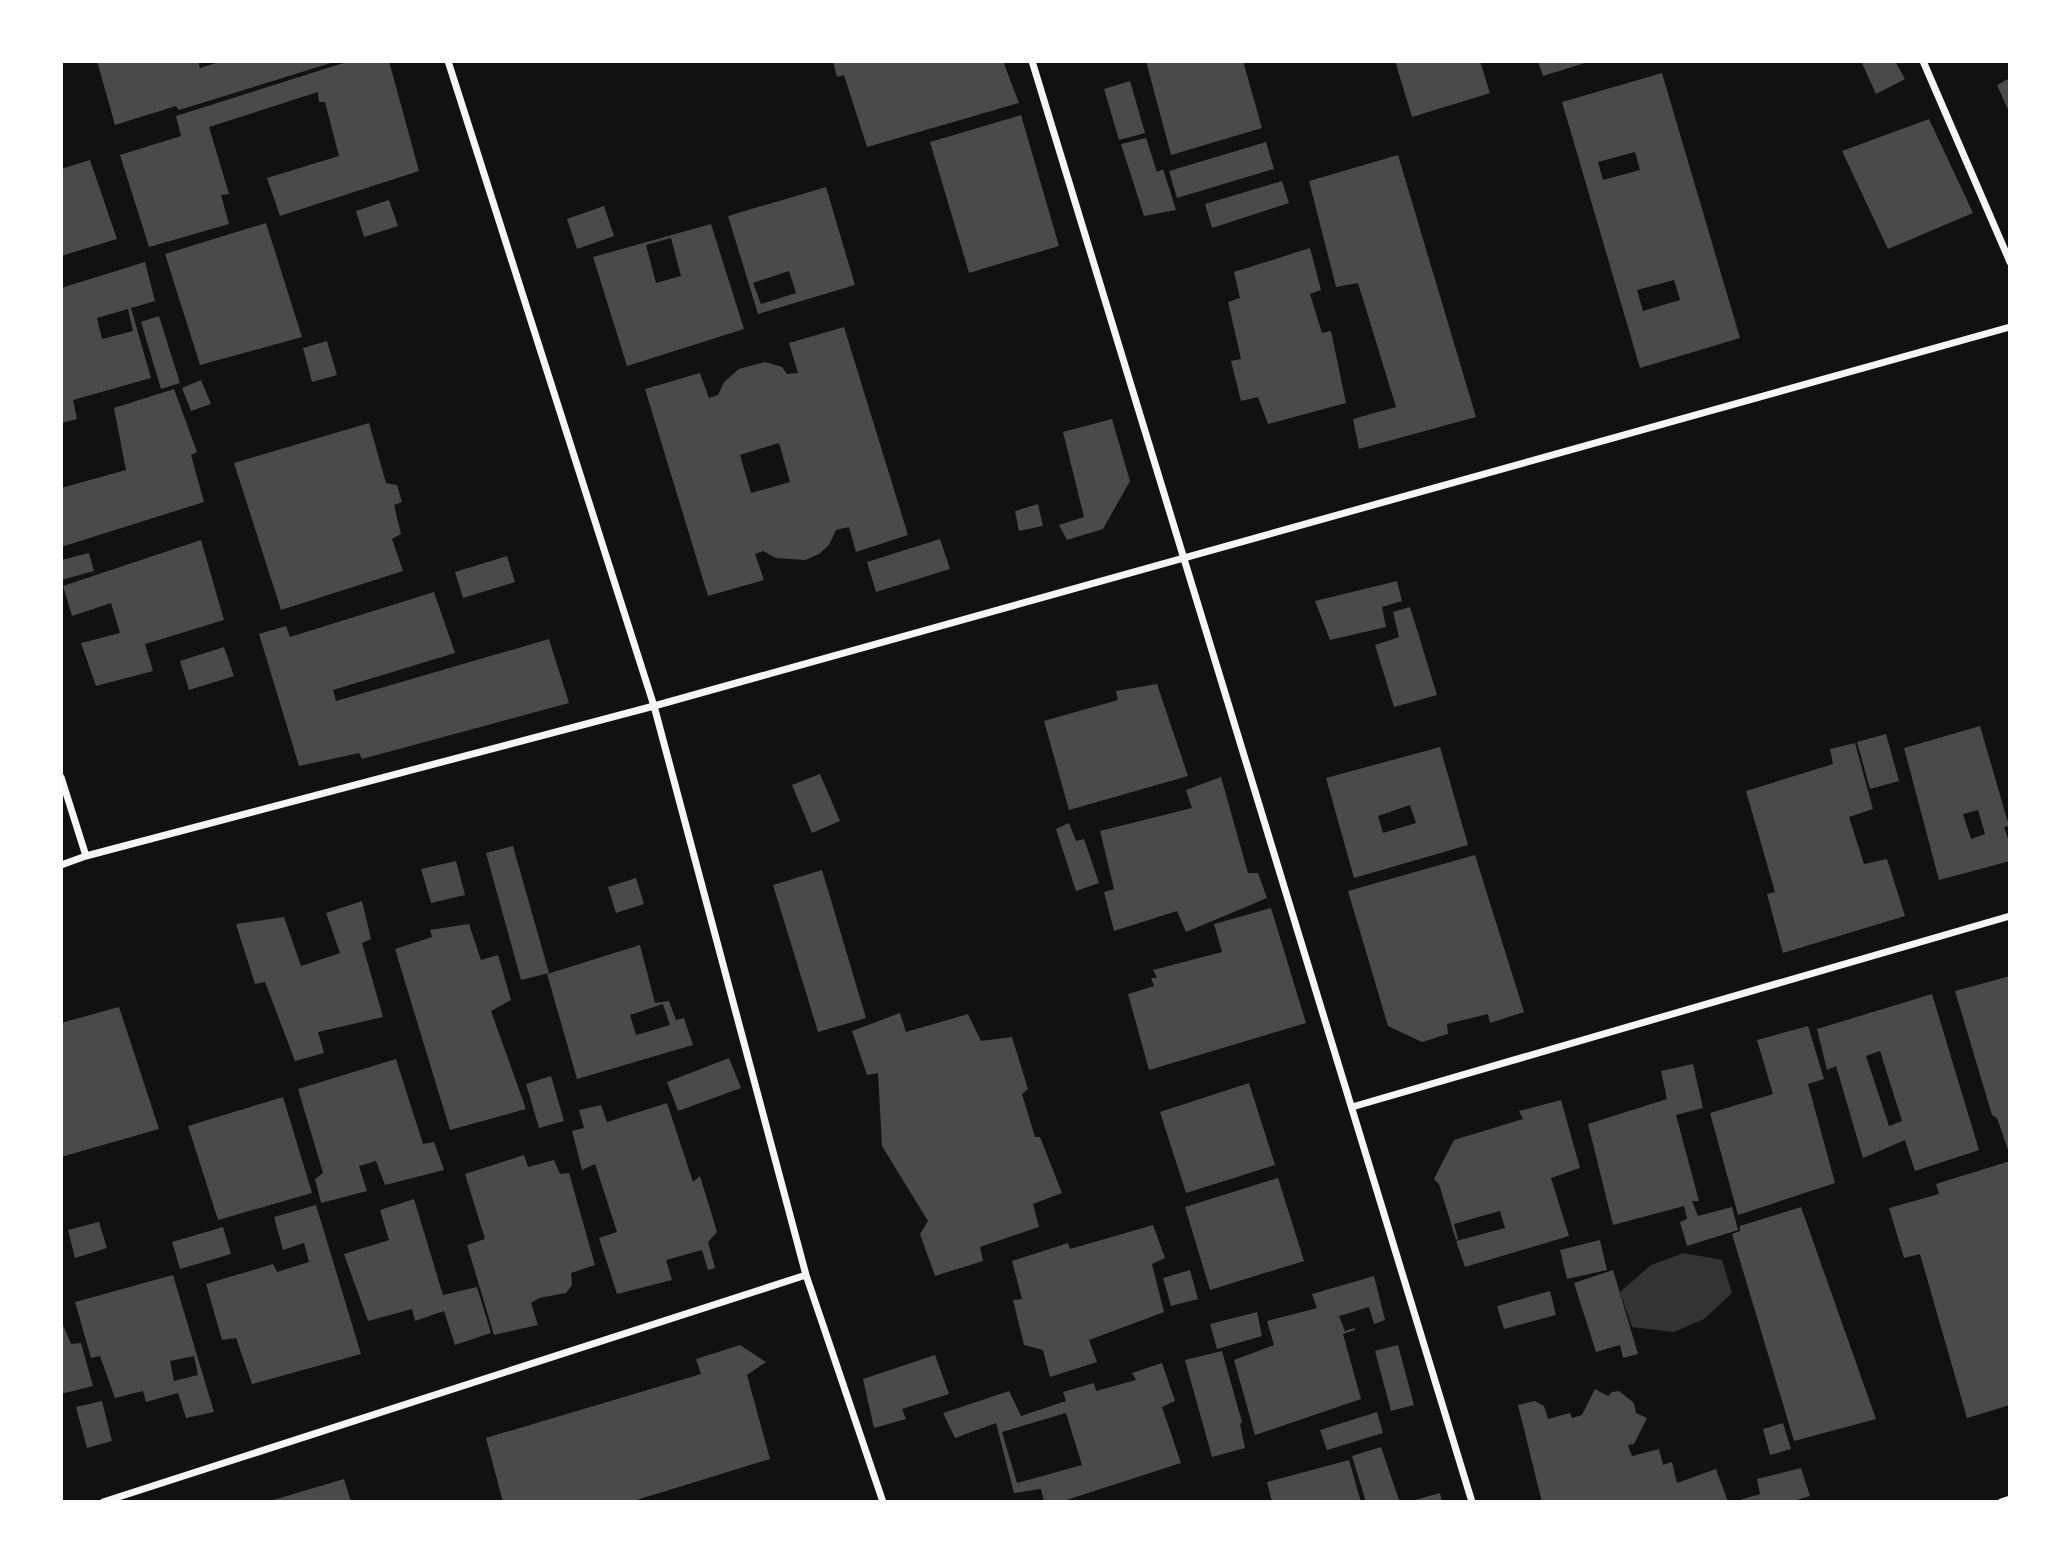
<svg xmlns="http://www.w3.org/2000/svg" width="2071" height="1563" font-family="'Space Grotesk',sans-serif">
	<rect width="100%" height="100%" fill="#111"/>
	<!-- water -->
	<path fill="#333" d="M1684 1253 1722 1260 1732 1293 1704 1319 1674 1332 1632 1327 1620 1292 1651 1265Z"/>
	<!-- building -->
	<path fill="#4a4a4a" fill-rule="evenodd" d="M97 61H198L200 68 222 61 334 62 179 110 176 106 115 125Z
		M350 61H389L419 171 280 216 267 178 339 156 325 102H319L318 92 209 127 229 194 221 195 229 224 149 247 120 155 181 136 176 116Z
		M833 61H1003L1019 103 867 147 844 75 837 77Z
		M1146 61H1243L1262 128 1171 155Z
		M1395 61H1480L1490 93 1412 117Z
		M1538 61H1588V62L1543 76Z
		M1861 61H1895L1905 79 1876 94Z
		M1662 73 1740 338 1640 368 1562 102ZM1635 152 1640 170 1603 180 1598 162ZM1674 280 1680 300 1643 311 1637 290Z
		M2010 78V114L1997 85Z
		M1130 81 1145 133 1119 140 1104 89Z
		M1021 115 1059 246 969 273 930 142Z
		M1929 119 1973 213 1888 249 1842 151Z
		M1146 138 1157 172 1163 169 1176 210 1144 216 1121 144Z
		M1266 142 1274 169 1177 198 1169 171Z
		M1398 155 1476 417 1359 449 1353 419 1396 407 1358 283 1336 287 1309 181Z
		M90 160 117 239 61 256V169Z
		M1282 181 1289 203 1212 228 1205 204Z
		M826 187 855 285 758 314 728 216ZM789 271 796 293 761 304 753 283Z
		M389 200 398 226 364 237 356 211Z
		M604 206 614 236 577 249 567 219Z
		M266 223 302 337 200 365 165 254Z
		M711 224 744 329 627 366 593 257ZM671 238 681 276 656 283 646 245Z
		M1310 248 1321 290 1310 294 1322 333 1331 331 1346 403 1268 424 1258 397 1241 401 1231 361 1241 359 1228 302 1240 298 1234 272Z
		M145 262 155 301 131 308 151 378 73 400 77 419 61 423V288ZM128 309 133 331 102 339 97 318Z
		M159 316 180 383 161 389 141 322Z
		M844 327 908 535 856 552 849 527 836 530 829 545 819 554 805 560 776 558 763 551 755 554 764 580 708 596 645 389 700 373 709 398 718 395 724 382 739 369 765 362 782 367 787 374 798 373 789 343ZM779 443 790 482 751 493 740 455Z
		M327 341 337 375 312 382 303 348Z
		M201 380 211 404 191 411 182 388Z
		M174 389 197 452 191 455 204 502 61 547V488L126 470 114 408Z
		M1112 419 1130 481 1103 529 1067 540 1059 525 1084 517 1063 432Z
		M369 423 386 483 397 485 402 502 394 505 401 534 392 539 403 571 281 610 234 463Z
		M1038 504 1043 526 1019 531 1015 511Z
		M940 539 950 569 876 592 867 562Z
		M201 540 224 620 145 644 153 671 96 686 81 643 120 633 111 603 72 616 63 586Z
		M89 553 94 571 61 580V560Z
		M507 556 515 582 463 598 455 572Z
		M1397 581 1402 601 1382 607 1386 627 1330 640 1315 601Z
		M434 592 455 653 333 690 336 701 549 639 569 703 362 759 359 753 299 766 259 634 286 626 290 637Z
		M1410 607 1437 695 1394 707 1375 645 1399 637 1393 612Z
		M224 647 234 676 189 690 180 661Z
		M1157 684 1188 776 1069 810 1044 721 1118 700 1116 691Z
		M1980 726 2009 826 2004 827 2010 845V861L1939 880 1904 748ZM1978 810 1985 834 1971 839 1963 814Z
		M1886 734 1899 781 1870 789 1857 742Z
		M1855 743 1873 809 1849 817 1864 864 1887 859 1905 916 1783 953 1767 894 1775 892 1746 791 1833 764 1830 749Z
		M1440 747 1468 845 1354 878 1326 778ZM1410 805 1416 823 1383 833 1378 816Z
		M820 774 840 821 812 833 792 785Z
		M1221 777 1248 873H1258L1267 898 1186 932 1177 911 1114 931 1104 892 1114 889 1100 831 1192 808 1186 790Z
		M1069 823 1076 841 1084 839 1099 883 1076 891 1056 829Z
		M513 846 549 973 521 980 486 853Z
		M1475 855 1524 1012 1490 1023 1488 1014 1447 1024 1448 1034 1422 1042 1388 1026 1348 891Z
		M456 861 465 895 431 903 421 869Z
		M822 870 866 1018 818 1032 773 885Z
		M636 878 644 904 616 913 608 887Z
		M362 901 371 939 362 943 383 1017 318 1032 324 1053 295 1061 265 982 255 984 236 924 284 917 301 966 340 953 326 913Z
		M1271 908 1306 1023 1149 1070 1128 994 1154 986 1151 978H1157L1153 970 1222 952 1214 924Z
		M469 924 481 960 498 955 511 1000 491 1011 526 1109 450 1130 395 949 432 937 430 930Z
		M640 945 655 1003 669 1001 676 1020 684 1018 693 1045 577 1079 547 974ZM663 1004 670 1025 636 1035 630 1015Z
		M2010 976V1149L2008 1150 1997 1118 1992 1115 1955 991Z
		M1932 994 1979 1150 1915 1171 1905 1140 1863 1158 1836 1066 1827 1070 1817 1029ZM1880 1051 1902 1121 1889 1126 1866 1056Z
		M119 1007 159 1129 61 1157V1023Z
		M900 1013 906 1032 968 1014 981 1041 1012 1037 1028 1089 1022 1094 1035 1137H1040L1062 1193 1033 1204 1039 1227 980 1247 983 1261 935 1276 920 1234 928 1221 882 1146 878 1073 867 1075 852 1031Z
		M1808 1026 1824 1079 1808 1084 1835 1183 1738 1215 1710 1113 1773 1094 1757 1040Z
		M729 1058 741 1088 678 1111 667 1082Z
		M396 1059 423 1144 434 1142 444 1170 385 1185 376 1161 359 1166 367 1191 321 1203 315 1179 323 1173 298 1089Z
		M1693 1064 1703 1108 1676 1115 1699 1201H1692L1698 1216 1732 1207 1738 1230 1687 1246 1680 1222 1687 1219 1684 1206 1613 1225 1588 1124 1667 1099 1661 1071Z
		M551 1076 564 1121 539 1128 526 1084Z
		M1249 1083 1275 1165 1186 1193 1160 1112Z
		M283 1097 312 1193 218 1220 188 1126Z
		M1561 1100 1580 1168 1551 1178 1569 1236 1465 1267 1456 1241 1505 1228 1500 1211 1454 1224 1458 1239 1456 1240 1439 1184 1434 1179 1454 1140 1523 1119 1519 1111Z
		M667 1103 693 1182 700 1176 717 1232 708 1242 715 1268 708 1270 702 1250 666 1260 672 1280 617 1294 599 1238 617 1232 595 1164 582 1170 572 1131 584 1128 579 1110 601 1105 607 1122Z
		M524 1155 528 1167 554 1160 560 1174 569 1173 595 1265 571 1273 572 1285 566 1293 539 1298 531 1303 538 1325 494 1335 467 1245 485 1239 465 1174Z
		M2010 1161V1405L1967 1418 1920 1254 1904 1258 1889 1208 1939 1194 1936 1184Z
		M1278 1178 1304 1261 1210 1290 1185 1207Z
		M414 1199 443 1295 477 1287 491 1333 455 1345 444 1311 415 1321 412 1309 368 1321 344 1254 389 1240 380 1210Z
		M316 1205 361 1354 252 1384 236 1338 222 1340 206 1284 273 1264 277 1272 309 1262 304 1243 283 1250 274 1217Z
		M1801 1207 1876 1419 1794 1441 1732 1234 1740 1231V1226Z
		M99 1222 107 1248 75 1258 68 1230Z
		M1153 1225 1165 1258 1152 1264 1164 1312 1089 1340 1097 1362 1050 1377 1043 1350 1024 1345 1013 1300 1022 1299 1012 1261 1068 1243 1070 1249Z
		M223 1227 231 1254 180 1269 172 1242Z
		M1600 1240 1607 1270 1567 1279 1560 1250Z
		M1190 1270 1198 1299 1171 1306 1163 1278Z
		M1613 1270 1638 1354 1623 1358 1620 1345 1596 1352 1574 1283Z
		M173 1275 214 1412 186 1418 178 1393 146 1402 143 1391 115 1398 100 1356 91 1358 75 1302ZM194 1356 198 1375 174 1381 170 1361Z
		M1374 1276 1385 1320 1374 1324 1369 1307 1339 1316 1345 1331 1355 1328V1330L1343 1334 1361 1399 1255 1435 1234 1360 1274 1345 1267 1321 1317 1308 1312 1294Z
		M1550 1291 1556 1315 1504 1329 1497 1306Z
		M1257 1312 1262 1336 1217 1349 1210 1324Z
		M61 1320 71 1344 81 1343 93 1386 61 1394Z
		M740 1345 766 1362 747 1375 770 1459 630 1502H503L486 1438 701 1374 696 1359Z
		M1398 1345 1414 1405 1391 1411 1375 1351Z
		M1222 1351 1242 1422 1240 1424 1245 1448 1212 1457 1185 1360Z
		M935 1355 949 1394 902 1409 906 1419 874 1428 863 1379Z
		M1162 1363 1175 1401 1162 1407 1181 1463 1060 1502H1044L1041 1489 1014 1493 996 1423 955 1438 943 1413 1009 1391 1021 1416 1066 1401 1063 1392 1094 1383 1096 1391 1136 1380 1132 1373ZM1066 1413 1082 1465 1017 1483 1002 1432Z
		M1595 1389 1608 1396 1612 1392 1619 1391 1634 1403 1636 1413 1647 1418 1634 1444 1628 1445 1632 1456 1659 1449 1663 1465 1672 1462 1677 1483 1716 1469 1728 1502H1542L1518 1405 1535 1401 1544 1406 1548 1419 1570 1413 1572 1418 1582 1415Z
		M102 1401 112 1441 87 1448 76 1407Z
		M1377 1412 1383 1433 1327 1450 1320 1430Z
		M1783 1423 1791 1449 1770 1455 1763 1429Z
		M1381 1447 1399 1500 1366 1502 1352 1456Z
		M1349 1460 1361 1502H1272L1267 1482Z
		M1801 1468 1810 1496 1790 1502H1733L1760 1494 1757 1479Z
		M344 1479 351 1502H270V1501Z
		M1440 1493 1442 1502H1412L1411 1501Z"/>
	<g fill="none" stroke-linecap="round" stroke-linejoin="round">
		<!-- minor -->
		<path stroke="#f5f5f5" stroke-width="7" d="M448 61 654 706 806 1275 883 1502
			M1032 61 1472 1502
			M1923 61 2010 262
			M61 777 86 856
			M61 865 86 856 654 706 2010 327
			M1352 1107 2010 916
			M103 1502 806 1275
			M2001 1502 2010 1499"/>
	</g>
	<!-- border -->
	<rect width="2071" height="1563" fill="none" stroke="#ffffff" stroke-width="126"/>
</svg>
